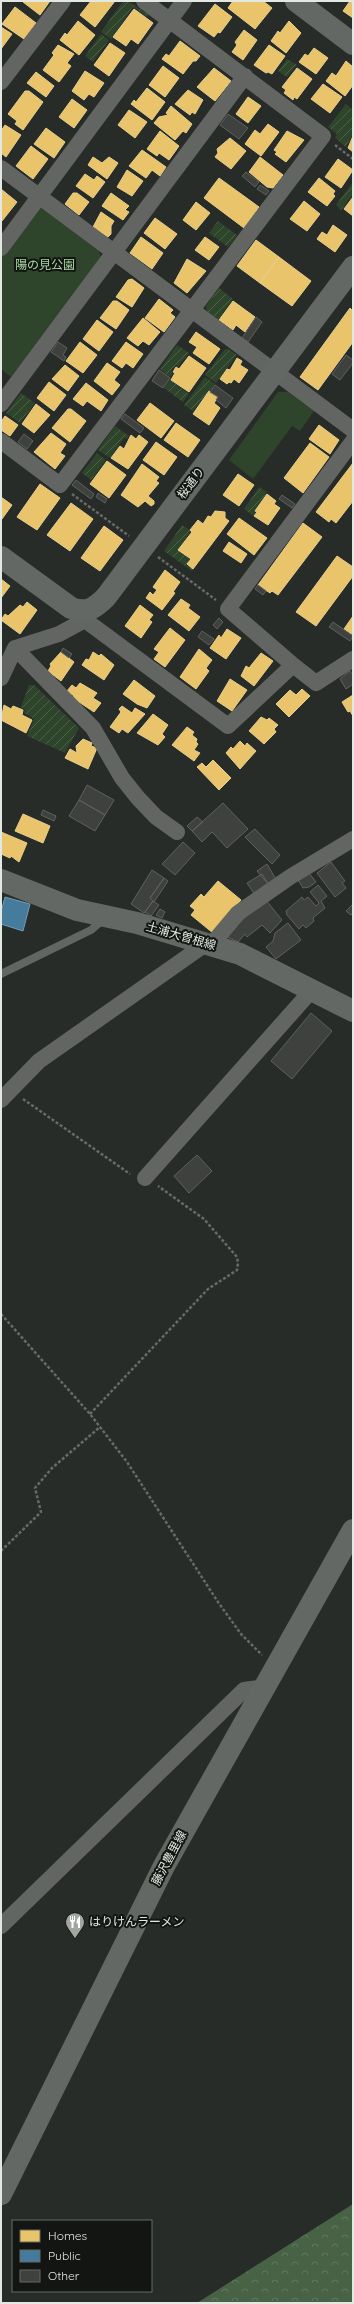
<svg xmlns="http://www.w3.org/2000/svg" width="354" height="2304" font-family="Quicksand,'Noto Sans JP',sans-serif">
	<defs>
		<pattern id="forest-crowns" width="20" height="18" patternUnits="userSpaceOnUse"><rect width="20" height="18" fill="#476245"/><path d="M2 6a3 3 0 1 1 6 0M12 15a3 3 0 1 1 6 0" fill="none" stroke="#617860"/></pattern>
		<pattern id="garden-furrows" width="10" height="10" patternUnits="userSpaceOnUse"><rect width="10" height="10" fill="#2e442b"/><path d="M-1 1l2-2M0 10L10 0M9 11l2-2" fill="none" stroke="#4c5f49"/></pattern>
	</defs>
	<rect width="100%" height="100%" fill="#282c28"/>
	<!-- green -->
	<path fill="#2e442b" d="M39 206 99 251 101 257 11 377 1 369V257Z
		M278 392H288L314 411 300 431 292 426 253 479 229 460Z"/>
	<!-- forest -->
	<path fill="url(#forest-crowns)" d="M353 2204V2303H197Z"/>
	<!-- garden -->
	<path fill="url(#garden-furrows)" d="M123 1H128L149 15 147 17 133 7 111 39 101 32Z
		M101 34 109 40 93 62 85 56Z
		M287 59 297 65 287 77 278 71Z
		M346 104 353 110V134L346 147 335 138 337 134 328 127Z
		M353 182V194L341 210 336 205Z
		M218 221 237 235 228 247 209 233Z
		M219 288 233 299 218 320 207 312 206 306Z
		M177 345 189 353 178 367 176 365 171 371 173 374 170 377 160 369Z
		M225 349H228L237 355 216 383 205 375Z
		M205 377 215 384 193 411 184 405Z
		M170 380 189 394 183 402 164 388Z
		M21 393 35 403 20 423 6 413Z
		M115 426 129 436 127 439 124 438 110 458 98 450Z
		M97 453 106 460 91 480 82 473Z
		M259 487 267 492 253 516 244 509Z
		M182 525 191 531 178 550 190 559 186 565 193 569 192 571 164 551Z
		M29 685H34L79 728 65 753 27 736 34 719 24 713 25 710 21 707Z"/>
	<!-- homes -->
	<path fill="#e9c46a" stroke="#e7cf8e" d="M24 1H50L40 15 23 2Z
		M91 1H115L95 27 80 15Z
		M233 1H263L272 8 255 29 228 8Z
		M350 1H353V18L343 11Z
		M215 4 232 17 220 33 218 32 214 37 198 26Z
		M15 7 36 23 24 39 2 24Z
		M134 9 153 23 138 44 131 39 126 46 113 37Z
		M78 21 95 35 79 55 60 40 65 33 67 35Z
		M289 21 301 33 286 53 271 41 278 31 280 33Z
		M1 27 12 34 1 49Z
		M244 30 257 40 243 60 232 52 237 45 235 42Z
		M180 41 200 56 196 61H193L183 74 162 59 166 54 169 56Z
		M110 43 125 53 109 76 94 65Z
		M58 45 74 54 67 63 71 66 59 82 43 70 54 55 52 53Z
		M269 45 285 56 272 74 268 72 266 73 254 65Z
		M314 48 328 58 316 74 299 62 305 54 308 56Z
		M346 61 353 67V85L345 96 326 81 332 73 336 76Z
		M163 66 179 78 165 97 149 85Z
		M214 68 231 81 215 101 197 87Z
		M297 68 312 79 297 99 294 97 293 100 284 93 286 90 282 87Z
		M85 71 104 83 94 97 89 94 84 100 72 91Z
		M36 72 54 86 46 97 27 83Z
		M323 84 342 97 330 113 311 99Z
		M147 88 165 102 152 120 131 104 134 100 136 102Z
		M188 90 203 100 195 114 192 112 190 115 175 104Z
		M25 91H29L43 102 23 130 15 124 17 121 8 114Z
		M248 97 261 106 248 123 236 114Z
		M72 99 87 110 74 128 59 117Z
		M171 106 192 124 186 133 183 131 175 140 154 123 159 117 168 115 166 113Z
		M129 110 147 122 135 138 118 125Z
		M268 124 279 132 261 156 245 144 255 130 260 134Z
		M5 125 21 135 6 157 1 153V131Z
		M46 128 65 142 54 158 34 144Z
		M160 131 179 146 169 160 159 153 157 156 147 149Z
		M287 131 304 140 286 162 275 154 277 152 274 150Z
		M353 136V152L348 148Z
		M230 138 246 151 231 169 215 157 218 153 217 149Z
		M31 146 48 159 33 179 16 166Z
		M142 150 166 167 160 176 152 170 146 178 129 166Z
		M93 157 102 163 109 157 118 163 107 179 88 165Z
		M260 157 283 175 273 188 267 187 249 172Z
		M338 159 353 170 341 188 325 177Z
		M127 170 143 181 132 196 117 187Z
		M85 174 94 180 97 176 105 182 93 198 76 186Z
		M219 178 259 207 244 228 204 198Z
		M319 178 335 191 333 194 335 196 327 206 308 192Z
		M1 189 17 202 2 221 1 220Z
		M73 193H77L89 202 79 215 65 204Z
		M111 193 129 206 125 210 129 212 123 220 102 206Z
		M353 197V216L344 209Z
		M304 201 320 214 307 231 290 219Z
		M196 202 210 213 196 230 183 220Z
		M101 212 114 221 111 226V234L108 237 93 227Z
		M155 218 177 234 165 249 144 233Z
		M333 225 347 235 335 252 317 239 322 232 327 235Z
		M141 237 163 253 152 269 130 253Z
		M205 237 219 247 209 260 195 250Z
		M256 240 279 257 260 283 237 266Z
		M279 257 311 281 292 306 260 283Z
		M187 259 206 271 187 293 174 283Z
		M132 279 144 288 132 307 116 297 128 280Z
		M159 299 173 310 170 313 175 317 164 332 145 318Z
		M113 301H117L129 310 116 329 100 318Z
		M233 301 255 317 245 332 236 325 233 330 219 320Z
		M350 308 353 311V342L318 390 300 377Z
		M143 318 160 332 149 345 143 341 138 346 127 338Z
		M97 320 113 332 99 351 83 339Z
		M196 332 220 349 209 364 193 353 197 347 189 342Z
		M80 342 97 355 83 373 66 361Z
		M126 342 143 354 133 368 126 363 122 368 112 361Z
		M189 356 206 368 189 392 171 380 175 373 173 372 176 367 179 369Z
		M237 358 242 361 240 365 248 370 239 383 234 379 231 383 229 382 227 384 220 379 227 369 230 370Z
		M107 363 120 372 114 380 120 385 112 395 94 381Z
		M65 365 79 376 68 391 52 379Z
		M49 382 66 395 54 411 37 398Z
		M86 383 108 400 101 411 87 401 83 406 73 399Z
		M209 391 218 397 214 403 220 408 209 425 193 414Z
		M150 403 174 421 161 438 137 420Z
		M36 404 50 415 34 433 22 424Z
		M68 409H71L86 421 70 442 52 428Z
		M5 416 18 425 10 436 1 430V422Z
		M176 423 200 440 188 457 164 440Z
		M319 425 339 440 330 454 309 439Z
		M51 433 66 444 60 453 65 456 55 469 34 452Z
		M131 435 136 439 139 435 148 442 128 469 111 458 120 446 124 449Z
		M156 442 177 457 164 475 143 460Z
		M310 443 329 457 303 493 284 478Z
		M107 461 126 475 109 498 90 484Z
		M353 463V501L336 523 331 519 329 522 316 512Z
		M142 464 159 477 156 481 159 483 148 496 154 501V504L151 506 145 501 138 507 121 495Z
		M238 474 254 485 239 506 223 495Z
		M40 484 60 498 37 530 17 517Z
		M267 494 276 501 274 504 280 508 268 525 254 516 257 512 255 511Z
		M1 497 12 505 2 519H1Z
		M71 503 93 519 70 551 47 535Z
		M215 511 225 512V518L229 521 193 569 187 564 191 559 178 550 192 532 190 530 198 520 203 524 208 516 211 517Z
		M239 518 267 538 254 555 227 534Z
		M303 523 322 537 278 595 272 591 270 593 258 585Z
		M104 526 123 540 100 571 81 558Z
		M229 542 247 554 241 563 223 551Z
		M337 556 353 567V576L316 626 296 612Z
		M165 570 180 582 173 592 175 593 162 610 146 598 150 592 153 595 157 590 153 587Z
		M1 579 10 586 1 598Z
		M181 599 190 605 188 608 200 617 189 631 168 615Z
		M27 602 37 610 20 634 1 620 5 614 8 616 20 605 23 607Z
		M140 605 153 615 149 620 152 622 141 638 125 626Z
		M353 616V635L344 629Z
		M170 628 185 640 165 667 154 659 159 652 154 649Z
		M227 629 241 638 226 659 210 648 219 635 221 638Z
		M199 649 212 660 206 668 209 671 196 689 180 677Z
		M61 652 74 662 61 681 48 671 51 666 50 664Z
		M93 652 99 656 101 654 114 665 104 680 82 665 86 659 89 660Z
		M261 653 273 661 254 686 241 676 246 666 249 668Z
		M230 679 247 690 232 711 217 701Z
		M134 680 155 696 147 708 137 704 123 694Z
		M80 683 97 693 93 698 101 703 94 712 73 698 74 696 67 691 72 685 76 688Z
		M302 689 310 696 289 717 276 704 290 690 296 695Z
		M353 695V716L350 711 348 712 342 702Z
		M4 705 11 709 13 706 23 710 22 715 32 720 26 733 1 720Z
		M122 706 132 713 135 708 145 714 128 733 122 729 119 733 110 727 121 712 119 709Z
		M153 714 168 725 162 734 165 737 158 745 137 733Z
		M261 717 267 720 269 718 278 725 274 729 276 732 264 744 249 731Z
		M187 727 194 732 192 735 197 739 196 742 198 744 194 750 200 753 194 761 172 745Z
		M83 739 92 743 91 746 97 748 88 769 65 758 70 749 77 753 76 746Z
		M240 741 245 746 247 743 256 751 240 769 226 753 231 747 233 749Z
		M213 760 231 778 219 790 197 767 202 763 206 767Z
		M23 814 50 826 43 843 15 831Z
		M1 832 27 843 19 862 11 856 10 858 1 854Z
		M218 881 241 900 213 933 191 915 195 910 190 906 201 894 204 897Z"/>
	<!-- public -->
	<path fill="#457b9d" stroke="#749cb2" d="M5 897 30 904 23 931 1 924V912Z"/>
	<!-- building -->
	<path fill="#3e413e" stroke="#5e615d" d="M228 114 248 128 239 139 220 125Z
		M246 172 259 182 255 187 242 176Z
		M260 185 269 191 266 195 257 189Z
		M256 317 262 322 248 342 242 338Z
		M58 342 67 348 63 355 66 357 64 361 51 352Z
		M346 355 353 360V363L340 380 332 374Z
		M159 370 170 378 163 388 152 381Z
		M215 385 233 398 226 408 216 400 218 397 210 392Z
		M125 414 144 428 140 433 121 419Z
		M24 434 33 441 27 449 18 442Z
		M76 480 94 494 91 499 72 485Z
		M98 493 107 499 105 503 96 497Z
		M282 495 295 504 292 508 279 499Z
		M258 585 266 591 263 595 255 589Z
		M219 618 223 622 217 629 213 625Z
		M333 622 353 636 350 641 329 627Z
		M202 631 214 639 209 645 198 637Z
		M63 648 72 654 69 658 61 652Z
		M350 671 353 675V684L346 689 340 679Z
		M87 785 114 800 105 815 79 800Z
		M79 800 105 815 95 831 69 816Z
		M223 803 248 829 227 848 212 832 202 842 192 831Z
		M43 810 56 816 54 821 41 815Z
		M197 817 203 822 192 831 187 826Z
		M255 829 280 855 272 864 245 837Z
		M183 842 195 853 175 875 162 864Z
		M331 862 345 881 342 883 346 888 335 897 317 873Z
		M267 864 277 881 269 885 257 871Z
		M152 870 164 878 150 898 153 901 144 913 131 904Z
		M309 873 316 882 309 887 303 888 298 880Z
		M262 874 269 885 255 895 247 883Z
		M164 878 168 881 154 902 150 898Z
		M318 885 327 896 321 901 325 908 313 918 314 921 306 928 303 925 299 929 287 915 286 911 302 897 304 900 308 897 316 906 319 903 310 892Z
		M265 899 282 920 270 933 262 925 247 937 245 934 238 942 225 936Z
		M153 901 159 905 151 916 145 912Z
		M353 904V913L351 915 346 911Z
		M160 909 165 912 162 918 156 915Z
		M288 923 301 940 276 959 266 947 273 941 275 933Z
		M311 1013 332 1031 292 1079 271 1061Z
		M197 1155 212 1171 189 1193 174 1176Z"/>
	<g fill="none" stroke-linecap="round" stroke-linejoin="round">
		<!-- path -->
		<path stroke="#686968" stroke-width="2.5" stroke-dasharray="3 2" stroke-linecap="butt" d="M335 145 353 159
			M72 494 129 536
			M158 557 216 600
			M23 1099 130 1174
			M1 1314 90 1414 127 1462 218 1602 241 1634 262 1655
			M90 1414 208 1289 237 1270 238 1263 237 1257 204 1219 158 1186
			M1 1551 41 1512 35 1488 52 1468 100 1427"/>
		<!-- lane -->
		<path stroke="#636563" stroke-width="8" d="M1 974 91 930 104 919"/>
		<!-- street -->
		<path stroke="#636563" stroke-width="16" d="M1 82 63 1
			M1 168 353 430
			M1 248 184 1
			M1 404 245 76
			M1 441 60 485 323 136 144 1
			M83 611 85 620 228 726 293 665 316 683 353 659
			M15 648 93 728 122 778 138 798 156 817 177 832
			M293 665 228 609 353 441
			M1 678 15 648 59 634 85 620
			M212 944 238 913 290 877 353 839
			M1 1100 39 1061 207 943
			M145 1178 312 990
			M1 1926 244 1690 265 1687"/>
		<!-- secondary -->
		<path stroke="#646864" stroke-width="22" d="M296 1 353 44
			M1 557 71 608C87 614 95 608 106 597L353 267
			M1 880 77 910 137 923 240 954 353 1011
			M1 2194 164 1866 353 1530"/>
	</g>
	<!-- icons -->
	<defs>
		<g id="restaurant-pin" transform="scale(1)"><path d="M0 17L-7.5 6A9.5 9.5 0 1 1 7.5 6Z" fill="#a2a6a1" stroke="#121511"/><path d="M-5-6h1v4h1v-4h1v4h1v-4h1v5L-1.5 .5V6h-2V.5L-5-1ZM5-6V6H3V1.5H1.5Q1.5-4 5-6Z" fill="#fff"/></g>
	</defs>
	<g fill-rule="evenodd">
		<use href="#restaurant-pin" x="75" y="1922"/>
	</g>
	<g text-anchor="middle" stroke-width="4" stroke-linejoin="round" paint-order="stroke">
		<!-- park labels -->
		<g font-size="12" fill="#aadca4" stroke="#121511">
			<text x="45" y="269">陽の見公園</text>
		</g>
		<!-- street labels -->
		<g font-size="12" fill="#e3e8e2" stroke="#121511">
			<text transform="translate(191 483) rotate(-53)" y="4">桜通り</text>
			<text transform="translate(181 936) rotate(16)" y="4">土浦大曽根線</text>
			<text transform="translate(169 1858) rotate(-62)" y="4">藤沢豊里線</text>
		</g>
		<!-- poi labels -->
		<g font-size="12" fill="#e3e8e2" stroke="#121511" text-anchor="start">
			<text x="89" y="1926">はりけんラーメン</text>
		</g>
	</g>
	<!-- border -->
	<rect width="354" height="2304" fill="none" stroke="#e3e8e2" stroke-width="4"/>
	<!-- legend -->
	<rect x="12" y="2220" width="140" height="72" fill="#121511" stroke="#666965"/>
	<rect x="20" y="2230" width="20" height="12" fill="#e9c46a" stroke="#666965"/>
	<text x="48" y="2240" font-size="12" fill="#e3e8e2">Homes</text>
	<rect x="20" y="2250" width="20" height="12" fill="#457b9d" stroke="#666965"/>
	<text x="48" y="2260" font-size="12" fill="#e3e8e2">Public</text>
	<rect x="20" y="2270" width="20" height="12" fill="#3e413e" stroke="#666965"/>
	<text x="48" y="2280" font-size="12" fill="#e3e8e2">Other</text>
</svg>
